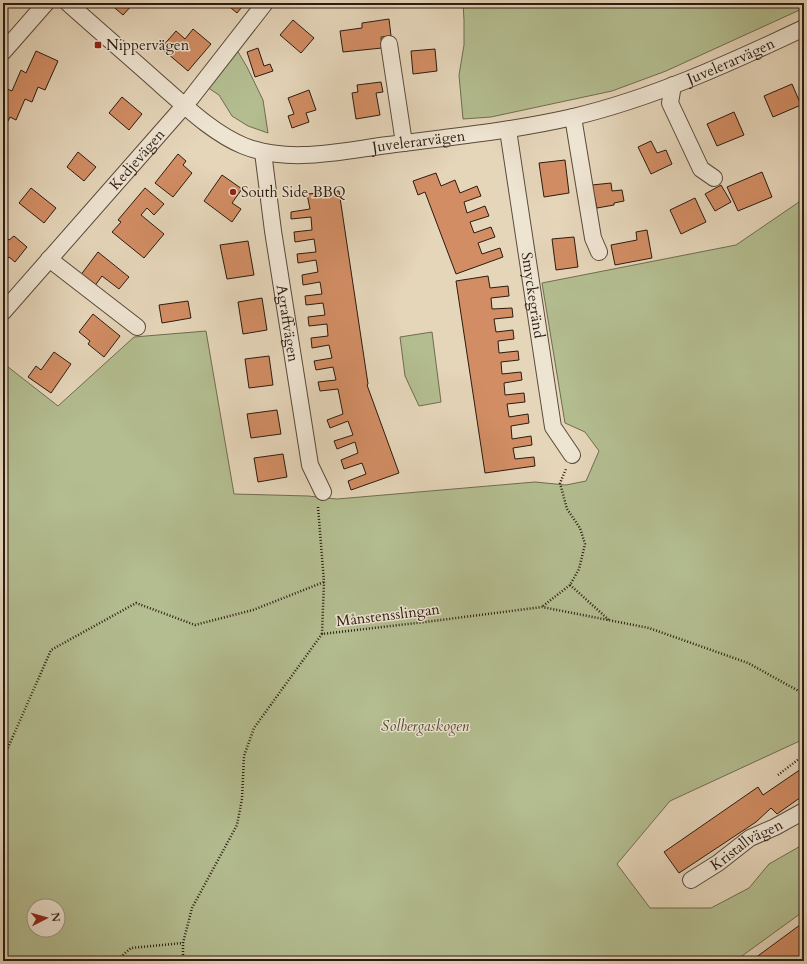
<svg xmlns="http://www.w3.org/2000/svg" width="807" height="964" font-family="Cardo,serif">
	<rect width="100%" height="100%" fill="#e5d5b9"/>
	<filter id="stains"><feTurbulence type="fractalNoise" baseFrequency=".005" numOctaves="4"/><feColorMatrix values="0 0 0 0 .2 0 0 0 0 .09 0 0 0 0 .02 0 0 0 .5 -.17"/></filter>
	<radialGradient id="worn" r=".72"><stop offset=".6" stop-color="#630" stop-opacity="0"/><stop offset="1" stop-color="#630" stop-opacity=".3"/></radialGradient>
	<!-- green -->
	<path fill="#b3bd90" stroke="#706c50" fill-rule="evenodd" d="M463 3H804V8L666 71 612 91 491 117 463 119 459 75 464 45V20Z
		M237 50 247 67 263 100 268 133 248 126 232 116 219 95 207 87Z
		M804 185V739L670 801 617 864 650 908H711L749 888 769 864 804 844V911L735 961H3V363L58 406 134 337 206 331 234 494 308 496 337 499 535 482 566 485 586 481 599 451 585 432 565 423 542 283 736 245 799 202ZM34 906H58V930H34Z
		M432 332 441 402 419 406 405 376 400 337Z"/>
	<!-- building -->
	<path fill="#d28d64" stroke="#2c1b11" d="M109 3H134L123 15Z
		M225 3H245L237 13Z
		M389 19 391 36 381 37 382 48 343 52 340 31 362 28V23Z
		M293 20 314 38 301 53 280 35Z
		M193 29 211 44 188 71 161 48 176 31 185 39Z
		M258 48 264 66 270 64 273 71 255 77 247 52Z
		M435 49 437 71 413 74 411 51Z
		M36 51 58 61 45 90 38 87 32 102 25 99 16 120 10 117 3 131V91L5 88 12 91 21 70 26 73Z
		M381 82 383 92 376 93 380 115 356 119 352 93 358 92 357 85Z
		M792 84 801 105 773 117 764 96Z
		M309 90 316 110 306 113 309 122 292 128 288 116 294 114 288 98Z
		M122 97 142 114 129 130 109 113Z
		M734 112 744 135 717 146 707 124Z
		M651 141 657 153 666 150 672 164 651 174 638 147Z
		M78 152 96 167 84 181 67 167Z
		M178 154 186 161 183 165 192 173 173 197 155 183Z
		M565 160 569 193 544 197 539 163Z
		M762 172 772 197 738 211 727 187Z
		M436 173 441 186 455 180 460 193 477 186 481 196 464 202 467 213 485 206 489 216 470 222 474 233 491 227 495 237 478 243 482 254 500 248 503 257 456 274 425 192 418 195 413 181Z
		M222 175 242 189 232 203 241 209 232 222 204 201Z
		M611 183 612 191 622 190 624 201 614 203V205L597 208 592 185Z
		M721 185 731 202 715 211 705 194Z
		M31 188 56 208 44 223 19 203Z
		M145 188 164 204 154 215 147 208 141 215 164 234 144 258 112 232 121 222 118 220Z
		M339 191 368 384 367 385 399 473 351 490 348 481 366 474 362 463 344 469 341 460 358 453 355 442 337 449 334 441 353 435 348 421 330 428 327 420 343 414 338 389 320 391 318 382 336 380 333 367 316 370 314 361 332 358 329 345 312 348 311 338 328 336 327 324 309 326 308 317 325 315 323 303 306 305 305 296 322 294 320 282 303 285 302 275 318 272 316 260 298 263 297 254 316 252 314 239 295 242 294 232 312 230 311 217 291 219V212L310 209 307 194Z
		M695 198 706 222 681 234 670 210Z
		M647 230 652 258 615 265 611 245 637 240 636 232Z
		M3 235 9 240 14 236 27 247 15 262 9 257 3 264Z
		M574 237 578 267 556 270 552 239Z
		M248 241 254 275 227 279 220 245Z
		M98 252 129 277 119 289 102 276 94 287 80 276Z
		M488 276 490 288 508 286 509 296 491 298 492 309 512 308 513 317 494 319 496 332 513 330 514 339 498 341 499 353 518 351 519 360 501 362 502 374 521 372 522 380 504 383 505 395 524 393 525 402 507 404 509 417 528 414 529 423 511 426 512 439 531 436 532 445 513 448 515 459 534 457 535 466 485 473 456 281Z
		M262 298 267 330 243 334 238 302Z
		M188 301 191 318 162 323 159 305Z
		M93 314 120 336 104 357 88 344 90 341 79 332Z
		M54 352 71 364 51 393 28 377 36 366 41 370Z
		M269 356 273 385 249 388 245 359Z
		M277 410 281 434 251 438 247 414Z
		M283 454 287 477 258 482 254 458Z
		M804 767V795L777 814 771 808 756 822 679 873 664 852 758 787 763 795Z
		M804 922V952L792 961H751Z"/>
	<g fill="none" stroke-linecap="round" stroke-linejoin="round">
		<!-- minor casing -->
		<g stroke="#5a4a3b" stroke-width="18">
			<g id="minor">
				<path id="s1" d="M68 3C99 31 131 58 162 86 186 107 214 134 244 146 289 164 342 151 388 145 450 137 512 131 573 117 653 98 730 63 804 28"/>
				<path d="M389 44 404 143"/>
				<path d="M3 52 46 3"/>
				<path d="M673 85 670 103 701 169 714 178"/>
				<path d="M573 117 593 238 599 252"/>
				<path id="s2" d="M508 130 553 427 572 455"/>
				<path id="s3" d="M263 152 273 231 310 465 323 492"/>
				<path d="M49 259 137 327"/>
				<path id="s4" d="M3 312 191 98 265 3"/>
				<path id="s5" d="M691 880 718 863 750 838 775 827 804 811"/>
			</g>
		</g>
		<!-- path -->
		<path stroke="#2c1b11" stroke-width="2.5" stroke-dasharray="1 2" stroke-linecap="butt" d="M318 507 324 582 322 634
			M570 585 609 620
			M543 606 570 585 579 569 585 544 580 528 567 509 560 483 566 469
			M3 759 51 650 136 603 195 625 253 610 324 582
			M778 775 804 755
			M116 961 131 948 183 943
			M183 961V943L192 908 237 825 242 799 244 756 254 728 322 634 425 622 542 607 649 628 748 663 804 694"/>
		<!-- minor -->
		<use href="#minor" stroke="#eee4d2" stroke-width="16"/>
	</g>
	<!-- markers -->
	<g fill="#8f2418" stroke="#eee4d2" stroke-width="1.5">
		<rect x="94" y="41" width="8" height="8" rx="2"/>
		<circle cx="233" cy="192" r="4"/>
	</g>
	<g text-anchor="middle" stroke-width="3" stroke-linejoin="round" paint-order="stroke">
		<!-- poi labels -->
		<g font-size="15" fill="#2c1b11" stroke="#eee4d2" text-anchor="start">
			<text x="106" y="50">Nippervägen</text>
			<text x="241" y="197">South Side BBQ</text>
		</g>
		<!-- street labels -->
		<g font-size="15" fill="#2c1b11" stroke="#eee4d2">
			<text dy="5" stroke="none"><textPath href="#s1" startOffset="728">Juvelerarvägen</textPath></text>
			<text dy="5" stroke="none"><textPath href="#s1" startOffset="404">Juvelerarvägen</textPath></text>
			<text dy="5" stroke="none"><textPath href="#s4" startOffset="203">Kedjevägen</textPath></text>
			<text dy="5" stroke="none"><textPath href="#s2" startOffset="167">Smyckegränd</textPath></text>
			<text dy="5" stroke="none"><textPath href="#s3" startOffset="173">Agraffvägen</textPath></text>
			<text transform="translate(388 615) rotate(-7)" y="5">Månstensslingan</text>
			<text dy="5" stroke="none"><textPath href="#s5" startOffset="66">Kristallvägen</textPath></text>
		</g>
		<!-- park labels -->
		<g font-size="15" font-style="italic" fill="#544c37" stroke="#eee4d2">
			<text x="425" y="731">Solbergaskogen</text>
		</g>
	</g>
	<!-- margin -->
	<rect width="807" height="964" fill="none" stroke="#e5d5b9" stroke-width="16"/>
	<rect x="4" y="4" width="799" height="956" fill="none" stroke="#2c1b11" stroke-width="2"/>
	<rect x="8" y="8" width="791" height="948" fill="none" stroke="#2c1b11"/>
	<!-- north arrow -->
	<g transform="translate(46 918) rotate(84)"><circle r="19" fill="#eee4d2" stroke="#a09485"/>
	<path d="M0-3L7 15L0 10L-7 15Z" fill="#8f2418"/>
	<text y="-6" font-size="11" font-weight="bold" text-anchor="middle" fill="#2c1b11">N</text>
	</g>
	<rect width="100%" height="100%" filter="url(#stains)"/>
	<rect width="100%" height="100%" fill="url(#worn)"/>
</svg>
